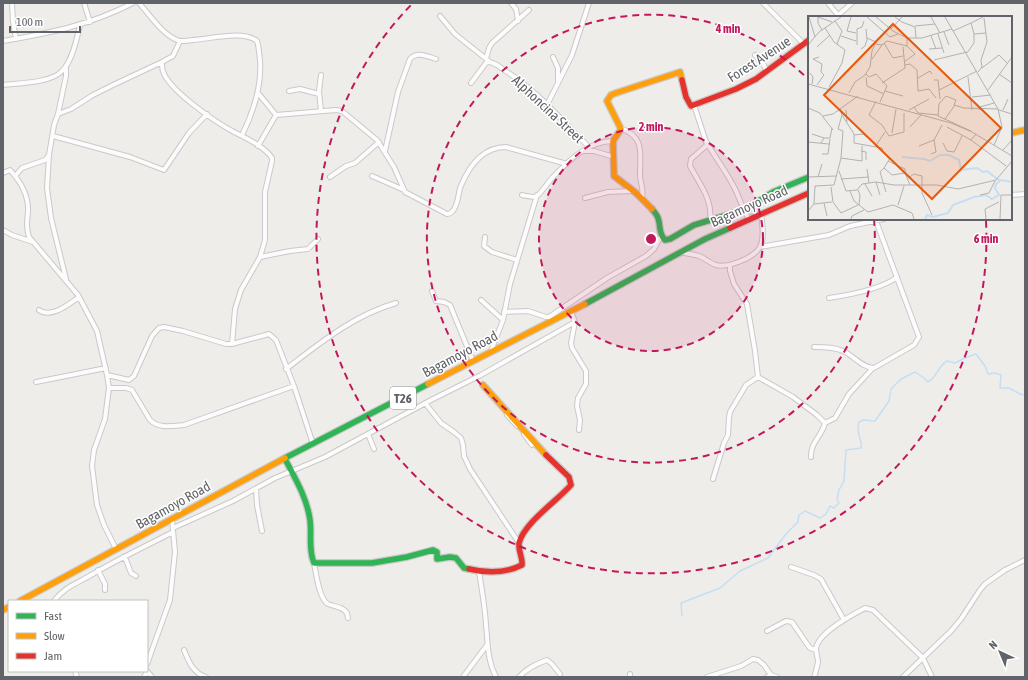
<svg xmlns="http://www.w3.org/2000/svg" width="1028" height="680" font-family="'Asap Condensed',sans-serif">
	<rect width="100%" height="100%" fill="#efedea"/>
	<g fill="none" stroke-linecap="round" stroke-linejoin="round">
		<!-- stream -->
		<path stroke="#c5def2" stroke-width="1.5" d="M682 616 681 603 720 588 740 571 768 558 786 534 798 522 799 515 805 511 820 518 826 514 830 506 834 508 839 503 837 499 839 490 844 481 846 450 861 448C863 438 855 436 859 422L863 420 875 421 889 401 891 389 901 379 915 372 924 378 928 382C939 375 937 367 947 361L955 363 965 358 976 354 985 366 988 374 995 373 1001 375 1000 388H1009L1020 394 1025 395"/>
		<!-- street casing -->
		<g stroke="#cac9c9" stroke-width="6">
			<path id="street" d="M12 3 13 22 16 39
				M84 3 90 22
				M139 3C150 15 161 33 177 40 182 42 187 41 192 40 210 39 243 30 257 41 259 47 259 53 260 60 262 87 254 111 242 135
				M511 3 516 9 518 21
				M763 3 804 44
				M828 3 838 15
				M440 16 455 34 490 62
				M836 17 852 3
				M3 41C51 33 90 25 133 3
				M755 55 762 62 767 71
				M553 57 558 68V83
				M486 59 489 48 492 43 529 10
				M162 62C162 65 162 69 163 71 168 90 217 123 234 132 246 138 265 147 272 158V161L265 192V240L260 257 241 290 235 309 232 344
				M471 83 486 63 488 62C494 62 499 66 504 70 537 90 561 120 589 147
				M3 85C19 83 51 83 62 71 72 62 77 38 80 25
				M289 91 300 89 319 94
				M258 93 276 115
				M547 105 572 55 589 3
				M694 105 707 145 691 159 690 166C699 183 713 200 710 220
				M321 111 319 91 321 75
				M58 114 66 76V68
				M620 128C645 137 640 152 640 174 640 184 644 187 642 198
				M53 136 130 157 164 170 189 133 207 114
				M707 143C715 157 725 170 733 185 739 196 742 208 749 219
				M258 146 276 115 336 110 342 111 377 140 394 167 405 192 447 214C449 214 450 214 452 212 458 206 458 196 460 188 468 168 482 147 506 147L567 164
				M385 151 398 92 410 59C417 51 426 56 436 59
				M583 151H594L614 157
				M49 155 47 188 51 218 66 279
				M3 173 10 170C21 182 29 196 28 212 27 221 26 227 29 237L78 295 97 331 107 375 109 388 105 419 94 450 92 466 97 505 104 525 116 549
				M15 176 22 168 45 160 49 155 54 125 58 114 71 109 93 95 113 85 162 62 173 56 180 41
				M372 176 404 190
				M330 177 346 166 355 163 379 142
				M522 195C527 196 533 198 537 196 543 191 548 182 553 177 569 160 589 141 613 141
				M1011 195 1025 194
				M585 198 608 192 632 191
				M3 230 12 235 33 242
				M485 237 484 246 492 252 517 260
				M760 247 829 235 850 226 884 219
				M681 252C686 254 693 254 699 256 705 258 709 263 716 265 728 268 754 258 760 247 765 238 762 223 761 213
				M260 257 290 251 308 249 318 239
				M730 265V271L734 284 747 304 755 351 758 377 793 397 817 415 825 423C822 436 810 443 811 457
				M432 291 436 301 444 302 450 305 473 361
				M829 298C849 295 882 289 897 277
				M481 300 503 320
				M39 310C51 319 69 304 79 297
				M571 311 575 322 571 343 572 348 586 371V384L578 398 577 406 580 420 579 430
				M504 312 528 311 546 317H549L607 278 646 256 654 249 661 236
				M814 347C824 347 834 347 843 351 853 355 862 368 874 368L914 345 919 337 876 221
				M491 351 503 320 510 284 537 195
				M286 369C320 343 354 315 396 303
				M107 375 129 380 134 376 152 336 159 328 164 327 183 331 226 344H232L269 334 276 340 294 386 313 444
				M36 382 106 368
				M109 388H126L132 390 150 420C159 429 172 426 184 425L294 386
				M425 403 441 423 454 432 461 438 463 445 464 456 470 469 519 543
				M507 415 517 426
				M825 423 835 418 849 394 873 368
				M368 434 374 449
				M524 434 532 445
				M713 479 724 443 728 435 729 417 730 412 746 385 758 377
				M256 489 257 505 262 531
				M173 528 233 501 275 478 325 457 433 399 481 375 575 322
				M123 557 126 560 131 573 136 576
				M314 563C316 573 319 599 328 604 335 607 342 606 347 613L348 618
				M791 567 814 575 821 579 844 620
				M98 570 105 584V590
				M479 572C482 590 485 607 486 625 488 643 487 660 496 677
				M54 601C64 587 78 583 91 575 118 559 146 546 173 532
				M767 631 786 621 792 622 807 644 810 648 816 650
				M184 650C189 662 193 673 206 677
				M147 664 170 600 175 552 172 519
				M75 671 77 677
				M147 671 152 677
				M630 674V677
				M144 677 147 672
				M463 677 487 645
				M519 677C527 668 536 664 547 660L552 664 560 674
				M707 677 741 666 753 659 758 660 764 665 771 675
				M767 677 771 675 777 677
				M814 677C816 672 817 667 818 662 818 658 816 653 816 649 817 633 852 615 865 608L873 610 923 658 932 677
				M903 677 951 631 961 619 980 590 985 584 1005 570 1025 560"/>
		</g>
		<!-- fast casing -->
		<g stroke="#c9c9c9" stroke-width="8">
			<path id="fast" d="M652 209C654 212 657 214 658 218 661 226 658 233 665 240L670 239 694 225 744 210 773 192 809 177
				M585 304 705 239 730 228
				M285 458 428 384
				M285 459C295 478 307 498 310 520 312 535 308 549 314 563H372L407 557 433 550 437 552V559L450 557 456 558 464 568 469 569"/>
		</g>
		<!-- slow casing -->
		<g stroke="#c9c9c9" stroke-width="8">
			<path id="slow" d="M1011 133 1025 130
				M652 209 636 193 614 176 613 141 621 129 607 101 611 95 616 93 680 72 682 80
				M428 384 585 304
				M483 385 546 455
				M20 601 285 458
				M3 610 9 607"/>
		</g>
		<!-- jam casing -->
		<g stroke="#c9c9c9" stroke-width="8">
			<path id="jam" d="M682 80 686 97 691 106 736 89 756 79 809 40
				M730 228 809 193
				M469 569C486 573 506 573 522 565 523 558 518 551 519 543 524 523 557 501 571 485L569 477 546 455"/>
		</g>
		<!-- street -->
		<use href="#street" stroke="#fdfcfc" stroke-width="4"/>
		<!-- fast -->
		<use href="#fast" stroke="#30b455" stroke-width="5.5"/>
		<!-- slow -->
		<use href="#slow" stroke="#ff9f0a" stroke-width="5.5"/>
		<!-- jam -->
		<use href="#jam" stroke="#e5322d" stroke-width="5.5"/>
	</g>
	<!-- distance rings -->
	<circle cx="651" cy="239" r="112" fill="#c2185b" fill-opacity=".12"/>
	<g fill="none" stroke="#c2185b" stroke-width="2" stroke-dasharray="7 5">
		<circle cx="651" cy="239" r="112"/>
		<path d="M874 219A224 224 0 1 1 808 79"/>
		<path d="M986 221A335 335 0 1 1 412 4"/>
	</g>
	<g text-anchor="middle" stroke-width="3" stroke-linejoin="round" paint-order="stroke">
		<!-- shield labels -->
		<rect fill="#fff" stroke="#909295" stroke-width="1" x="390" y="387" width="26" height="22" rx="3"/>
		<g font-size="13" font-weight="bold" fill="#606367">
			<text x="403" y="403">T26</text>
		</g>
		<!-- street labels -->
		<g font-size="14" fill="#606367" stroke="#fff">
			<text transform="translate(759 59) rotate(-33)" y="5">Forest Avenue</text>
			<text transform="translate(548 109) rotate(43)" y="5">Alphoncina Street</text>
			<text transform="translate(749 206) rotate(-24)" y="5">Bagamoyo Road</text>
			<text transform="translate(460 354) rotate(-28)" y="5">Bagamoyo Road</text>
			<text transform="translate(173 505) rotate(-29)" y="5">Bagamoyo Road</text>
		</g>
	</g>
	<!-- overview -->
	<g transform="translate(808 16)">
		<rect width="204" height="204" fill="#efedea"/>
		<path fill="none" stroke="#c5def2" stroke-width="2" d="M94 141 116 143 122 145 132 139H141L151 144 153 154 169 152 175 156 179 155 192 165M117 203 119 199 125 201 140 197 145 189 166 181 178 179 184 183 191 179 187 172 188 168 193 164 204 166"/>
		<path fill="none" stroke="#b2b2b2" stroke-width="1" d="M1 1 7 21M10 1 24 6M10 1V7L14 14M43 1 39 15 48 17M59 1 82 21 90 18M68 1 85 15 99 22H114L144 13M87 1 94 6 107 11 108 22M123 1 132 17M137 1 190 93 194 111 186 129M27 5 34 15 29 28M163 7 175 1M107 10 127 8M17 12 26 26 37 34 34 47 21 71M83 13 94 1M145 15 163 7 166 18 178 17M136 16 141 29M130 18 136 37M33 20 48 25M123 20 128 33M76 27 85 42 95 40M68 28 74 29 79 25 99 30M0 29 11 16 33 1M49 29V13L54 11 56 5M9 31 22 19M53 33 57 30 59 24 58 13M121 33 134 32M159 37 166 27V18M64 43 74 29M126 44 159 36M96 46 107 38 99 30V22M97 49 102 48 109 54 110 75 121 73 128 82M174 52 191 39 199 47M170 56 174 51 173 44 179 26 176 2M2 57 5 61 4 68M58 58 61 61 68 58 79 70 72 86M191 58 204 67M58 61 59 70 76 78M160 61 164 94M110 62 122 55 124 58M126 64H130L132 83M74 67 97 52 95 31M0 68 143 107 164 116 204 140M9 69 16 59 13 56 14 48 5 43 11 41M131 74 169 55M180 74 204 41M77 75 95 80M41 77 47 66 57 59 62 51 64 35 68 26 59 22M164 81 183 79M68 85 61 99 74 109 81 120 96 116V97M106 91 110 97 130 99M0 92 12 97 25 114M38 94 39 106M101 94 121 83M171 94 172 91 186 87M191 94 204 98M195 94 200 83M34 99 46 118V127L74 132 75 135M15 100 25 98 32 93M137 103 147 89M102 111 113 99M139 111 163 124 168 118M163 115 130 100 131 88 138 80 148 84 146 89 156 92 190 93M84 117 88 93M4 118 16 122M46 119 55 118 60 122M163 124 198 150M0 126 21 128M13 127 16 122H22L24 112M135 127 139 135 146 136 154 120M111 130 126 124M67 131 77 116M195 134 204 124M53 135 58 136V144M14 138H20L22 123M123 138 128 136 126 124 134 109M33 142 54 145V130M82 142 76 152 84 159 97 157 102 169M80 145 97 153V157M76 152 72 156 78 176M59 153 61 167M31 155 38 175 49 174 54 168 68 166 86 169H129L150 173 188 164 204 145M0 161 28 160M10 161 14 148M100 162 106 158 114 160V177L124 199M33 163 61 161M68 166 72 179M57 168 64 180M23 171 25 186 33 197 50 189M50 174 52 179 51 189M42 175 46 185 60 196 85 189 104 197 106 203M172 179 181 177 187 165M16 187 19 200M6 188 24 186M90 189 96 170M0 195 6 188 7 170 26 169 33 142 35 115 30 113 34 99 32 93 50 80M43 203 44 200 56 194M178 203 177 193 191 186M192 203 193 179H204"/>
		<path fill="#e8590c" fill-opacity="0.15" stroke="#e8590c" stroke-width="2" d="M85 8 193 112 124 183 16 79Z"/>
		<rect width="204" height="204" fill="none" stroke="#606367" stroke-width="2"/>
	</g>
	<circle cx="651" cy="239" r="6" fill="#c2185b" stroke="#fff" stroke-width="2"/>
	<g font-size="12" text-anchor="middle" font-weight="bold" fill="#c2185b" stroke="#fff" stroke-width="3" stroke-linejoin="round" paint-order="stroke">
		<text x="728" y="33">4 min</text>
		<text x="651" y="131">2 min</text>
		<text x="986" y="243">6 min</text>
	</g>
	<!-- border -->
	<rect width="1028" height="680" fill="none" stroke="#606367" stroke-width="8"/>
	<!-- legend -->
	<rect x="8" y="600" width="140" height="72" fill="#ffffff" stroke="#bfc1c2"/>
	<rect x="16" y="613" width="20" height="6" fill="#30b455" stroke="#bfc1c2"/>
	<text x="44" y="620" font-size="12" fill="#606367">Fast</text>
	<rect x="16" y="633" width="20" height="6" fill="#ff9f0a" stroke="#bfc1c2"/>
	<text x="44" y="640" font-size="12" fill="#606367">Slow</text>
	<rect x="16" y="653" width="20" height="6" fill="#e5322d" stroke="#bfc1c2"/>
	<text x="44" y="660" font-size="12" fill="#606367">Jam</text>
	<!-- north arrow -->
	<g transform="translate(1000 652) rotate(316)" stroke="#ffffff" stroke-width="3" paint-order="stroke">
	<path d="M0-3L7 15L0 10L-7 15Z" fill="#606367"/>
	<text y="-6" font-size="11" font-weight="bold" text-anchor="middle" fill="#606367">N</text>
	</g>
	<!-- scale -->
	<path d="M10 26v6h70v-6" fill="none" stroke="#606367" stroke-width="2"/>
	<text x="16" y="26" font-size="12" fill="#606367" stroke="#ffffff" stroke-width="3" paint-order="stroke">100 m</text>
</svg>
